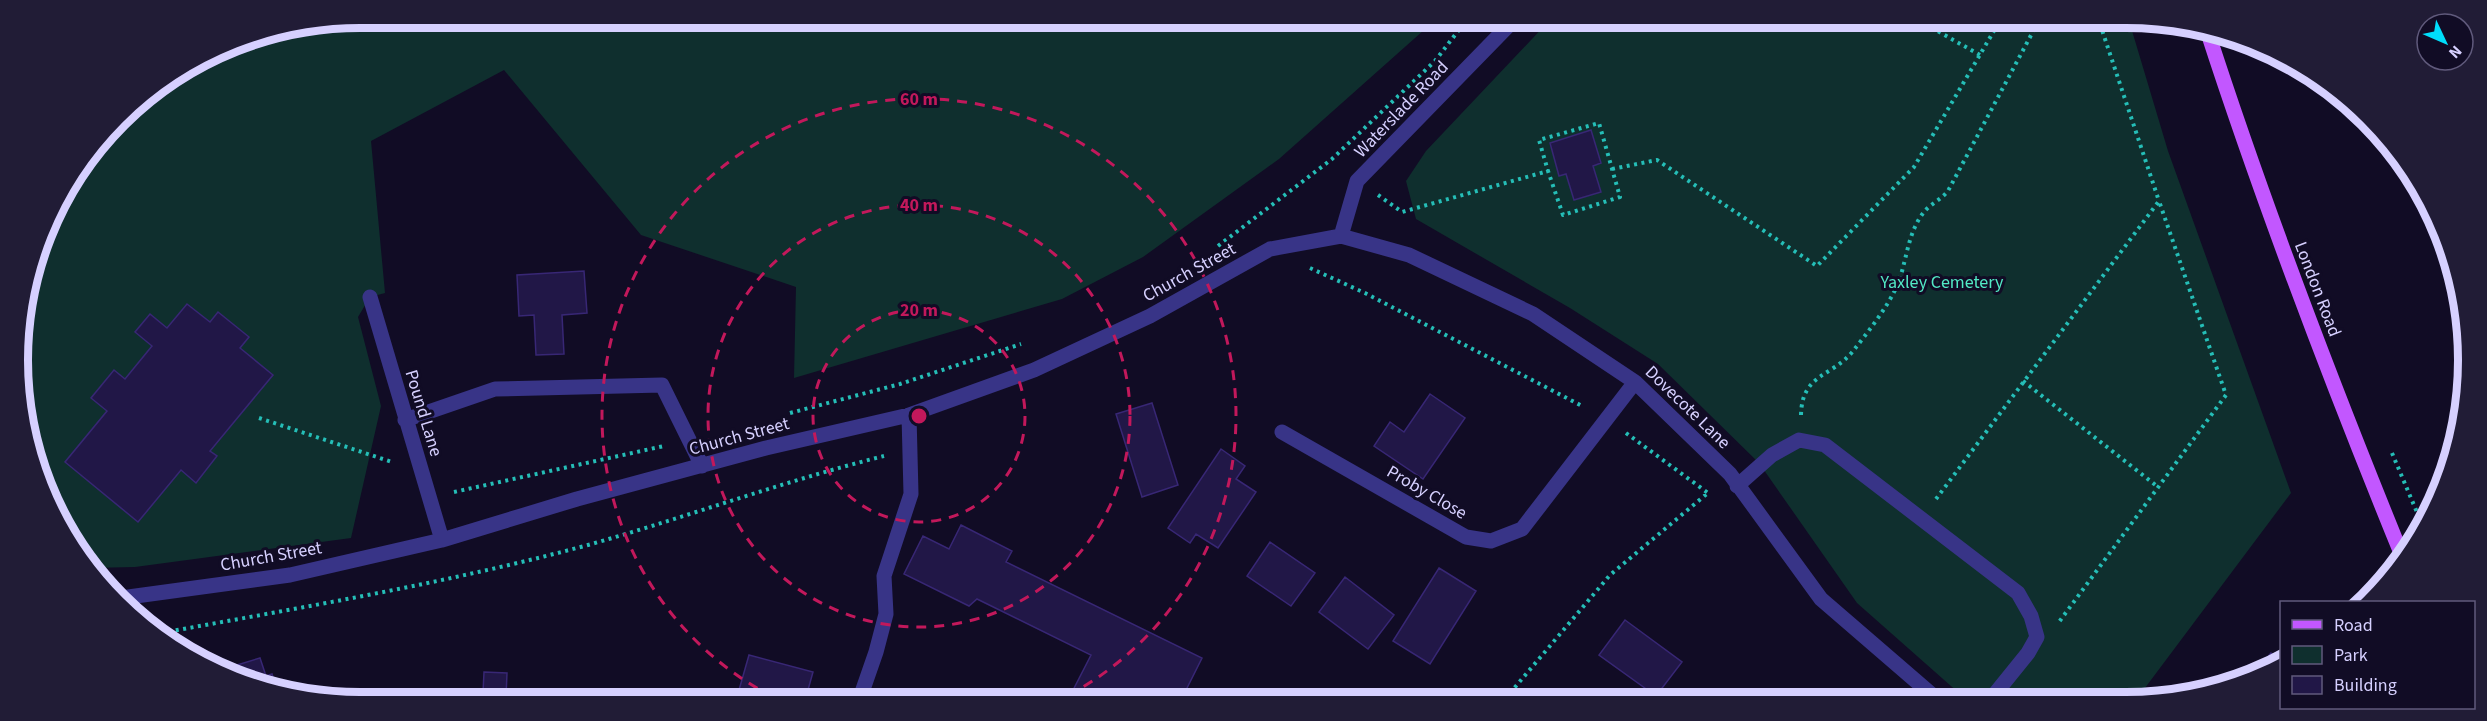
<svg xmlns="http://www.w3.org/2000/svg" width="2487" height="721" font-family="'Source Sans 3',sans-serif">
	<rect width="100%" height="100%" fill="#110c25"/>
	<!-- green -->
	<path fill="#0f2f2e" d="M361 18 1433 22 1279 159 1143 257 1062 299 794 378 796 287 641 235 504 70 371 141 385 293 370 297 358 317 381 406 351 538 135 567 88 568 30 449 19 338 53 209 57 204 62 206 64 195 134 103 230 44Z
		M1548 22 2130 24 2168 151 2291 493 2136 700H1971L1960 694 1857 603 1759 463 1658 364 1570 308 1416 219 1406 181 1426 151Z"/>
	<!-- building -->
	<path fill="#211747" stroke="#382775" stroke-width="1.5" d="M1591 130 1601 163 1593 166 1601 192 1574 200 1566 174 1559 176 1550 143Z
		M584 271 587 313 562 315 564 354 536 355 534 315 519 316 517 275Z
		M187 304 210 322 218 312 249 337 240 348 273 375 210 451 217 456 196 483 181 470 138 522 65 462 107 411 91 398 114 370 125 379 152 346 135 332 150 314 167 328Z
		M1430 394 1465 418 1423 479 1374 446 1390 422 1404 432Z
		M1152 403 1178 485 1142 497 1116 414Z
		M1221 449 1245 466 1236 479 1256 492 1218 548 1196 534 1190 543 1168 528Z
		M961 525 1012 551 1006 562 1202 658 1182 698H1125L1119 695 1117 698H1069L1091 655 977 599 969 606 904 574 923 536 949 549Z
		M1270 542 1315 573 1291 606 1247 576Z
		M1439 568 1476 591 1430 664 1393 641Z
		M1345 577 1394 615 1368 649 1319 612Z
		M1625 620 1682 662 1656 696 1599 655Z
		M2271 653 2282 661V665L2252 676Z
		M749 655 813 672 806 697H737Z
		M260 658 266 676 272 674 277 690 233 673 239 671 237 665Z
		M484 672 507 673 506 697H453L454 691 483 693Z"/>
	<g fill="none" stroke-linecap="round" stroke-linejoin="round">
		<!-- path -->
		<path stroke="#25beb7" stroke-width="4" stroke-dasharray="3 4.5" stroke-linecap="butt" d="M1925 24 1980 55
			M2100 24 2159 201
			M1612 169 1657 160 1817 266 1914 167 1998 24
			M1378 195 1402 212 1548 171 1563 215 1620 197 1599 123 1539 140 1548 171
			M1218 246 1332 159 1435 61 1465 22
			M1310 268 1365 293 1584 407
			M2023 381 2158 487
			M790 413 900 384 1021 344
			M1801 415C1802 373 1831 378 1853 351 1868 332 1887 308 1897 286 1907 262 1907 233 1924 212 1930 204 1941 200 1948 191L2037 24
			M259 418 392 462
			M1626 433 1708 493
			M2392 453 2424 529
			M454 492 664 446
			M1936 499 2159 201 2226 395 2059 622
			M161 633C304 607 448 583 588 545 687 517 784 481 884 456
			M1505 699 1610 575 1709 492"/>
		<!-- minor -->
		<path stroke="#383487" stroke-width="15" d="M1341 236 1357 181 1512 22
			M370 297 442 540
			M405 420 495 389 662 385 702 466
			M1282 432 1466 537 1491 541 1522 529 1635 382
			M1737 486 1772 455 1799 440 1825 445 2018 593 2031 616 2037 637 2028 653 1990 700
			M121 598 290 575 442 540 577 499 766 448 909 415 1034 370 1150 316 1270 249 1341 236 1409 255 1533 314 1635 382 1730 474 1821 599 1938 700
			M860 698 876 652 886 614 884 576 911 494 909 415"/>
		<!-- major -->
		<path stroke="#c257ff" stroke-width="15" d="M2207 30C2265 209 2332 384 2403 558"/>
	</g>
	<!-- distance rings -->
	<g fill="none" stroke="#c2185b" stroke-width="3" stroke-dasharray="10 8">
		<circle cx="919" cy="416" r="106"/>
		<circle cx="919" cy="416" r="211"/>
		<path d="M773 697A317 317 0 1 1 1065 697"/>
	</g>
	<g text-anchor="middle" stroke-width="6" stroke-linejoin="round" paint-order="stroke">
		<!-- street labels -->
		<g font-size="18" fill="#d6d0ff" stroke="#110c25">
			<text transform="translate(1401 109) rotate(-46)" y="6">Waterslade Road</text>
			<text transform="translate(1189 272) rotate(-29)" y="6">Church Street</text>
			<text transform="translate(2318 289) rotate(69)" y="6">London Road</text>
			<text transform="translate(1688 407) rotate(44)" y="6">Dovecote Lane</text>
			<text transform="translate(424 413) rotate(73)" y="6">Pound Lane</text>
			<text transform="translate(739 436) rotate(-15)" y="6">Church Street</text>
			<text transform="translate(1427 492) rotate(30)" y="6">Proby Close</text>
			<text transform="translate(271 556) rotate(-10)" y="6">Church Street</text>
		</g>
		<!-- park labels -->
		<g font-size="18" fill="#52e9c5" stroke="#110c25">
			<text x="1942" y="288">Yaxley Cemetery</text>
		</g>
	</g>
	<!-- crop -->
	<path d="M0 0H2487V721H0ZM360 28H2126A332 332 0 0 1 2458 360V360A332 332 0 0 1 2126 692H360A332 332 0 0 1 28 360V360A332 332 0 0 1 360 28Z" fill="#211c36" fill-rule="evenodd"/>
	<path fill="none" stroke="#d6d0ff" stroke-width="8" d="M360 28H2126A332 332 0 0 1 2458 360V360A332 332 0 0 1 2126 692H360A332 332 0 0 1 28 360V360A332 332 0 0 1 360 28Z"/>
	<circle cx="919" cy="416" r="9" fill="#c2185b" stroke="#110c25" stroke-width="3"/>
	<g font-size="18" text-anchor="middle" font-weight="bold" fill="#c2185b" stroke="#110c25" stroke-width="6" stroke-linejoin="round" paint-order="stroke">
		<text x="919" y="105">60 m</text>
		<text x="919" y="211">40 m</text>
		<text x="919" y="316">20 m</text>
	</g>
	<!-- legend -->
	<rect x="2280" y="601" width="195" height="108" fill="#110c25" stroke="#605a7c" stroke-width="1.5"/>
	<rect x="2292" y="620" width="30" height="9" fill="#c257ff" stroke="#605a7c" stroke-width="1.5"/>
	<text x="2334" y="631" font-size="18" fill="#d6d0ff">Road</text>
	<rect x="2292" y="646" width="30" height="18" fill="#0f2f2e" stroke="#605a7c" stroke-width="1.5"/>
	<text x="2334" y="661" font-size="18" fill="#d6d0ff">Park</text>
	<rect x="2292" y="676" width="30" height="18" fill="#211747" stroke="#605a7c" stroke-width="1.5"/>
	<text x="2334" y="691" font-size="18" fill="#d6d0ff">Building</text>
	<!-- north arrow -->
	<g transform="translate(2445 42) rotate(134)"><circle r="28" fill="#110c25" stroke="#605a7c" stroke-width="1.5"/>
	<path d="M0-4.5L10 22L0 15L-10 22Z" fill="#00defb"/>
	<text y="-9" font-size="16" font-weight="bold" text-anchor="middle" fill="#d6d0ff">N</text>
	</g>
</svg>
